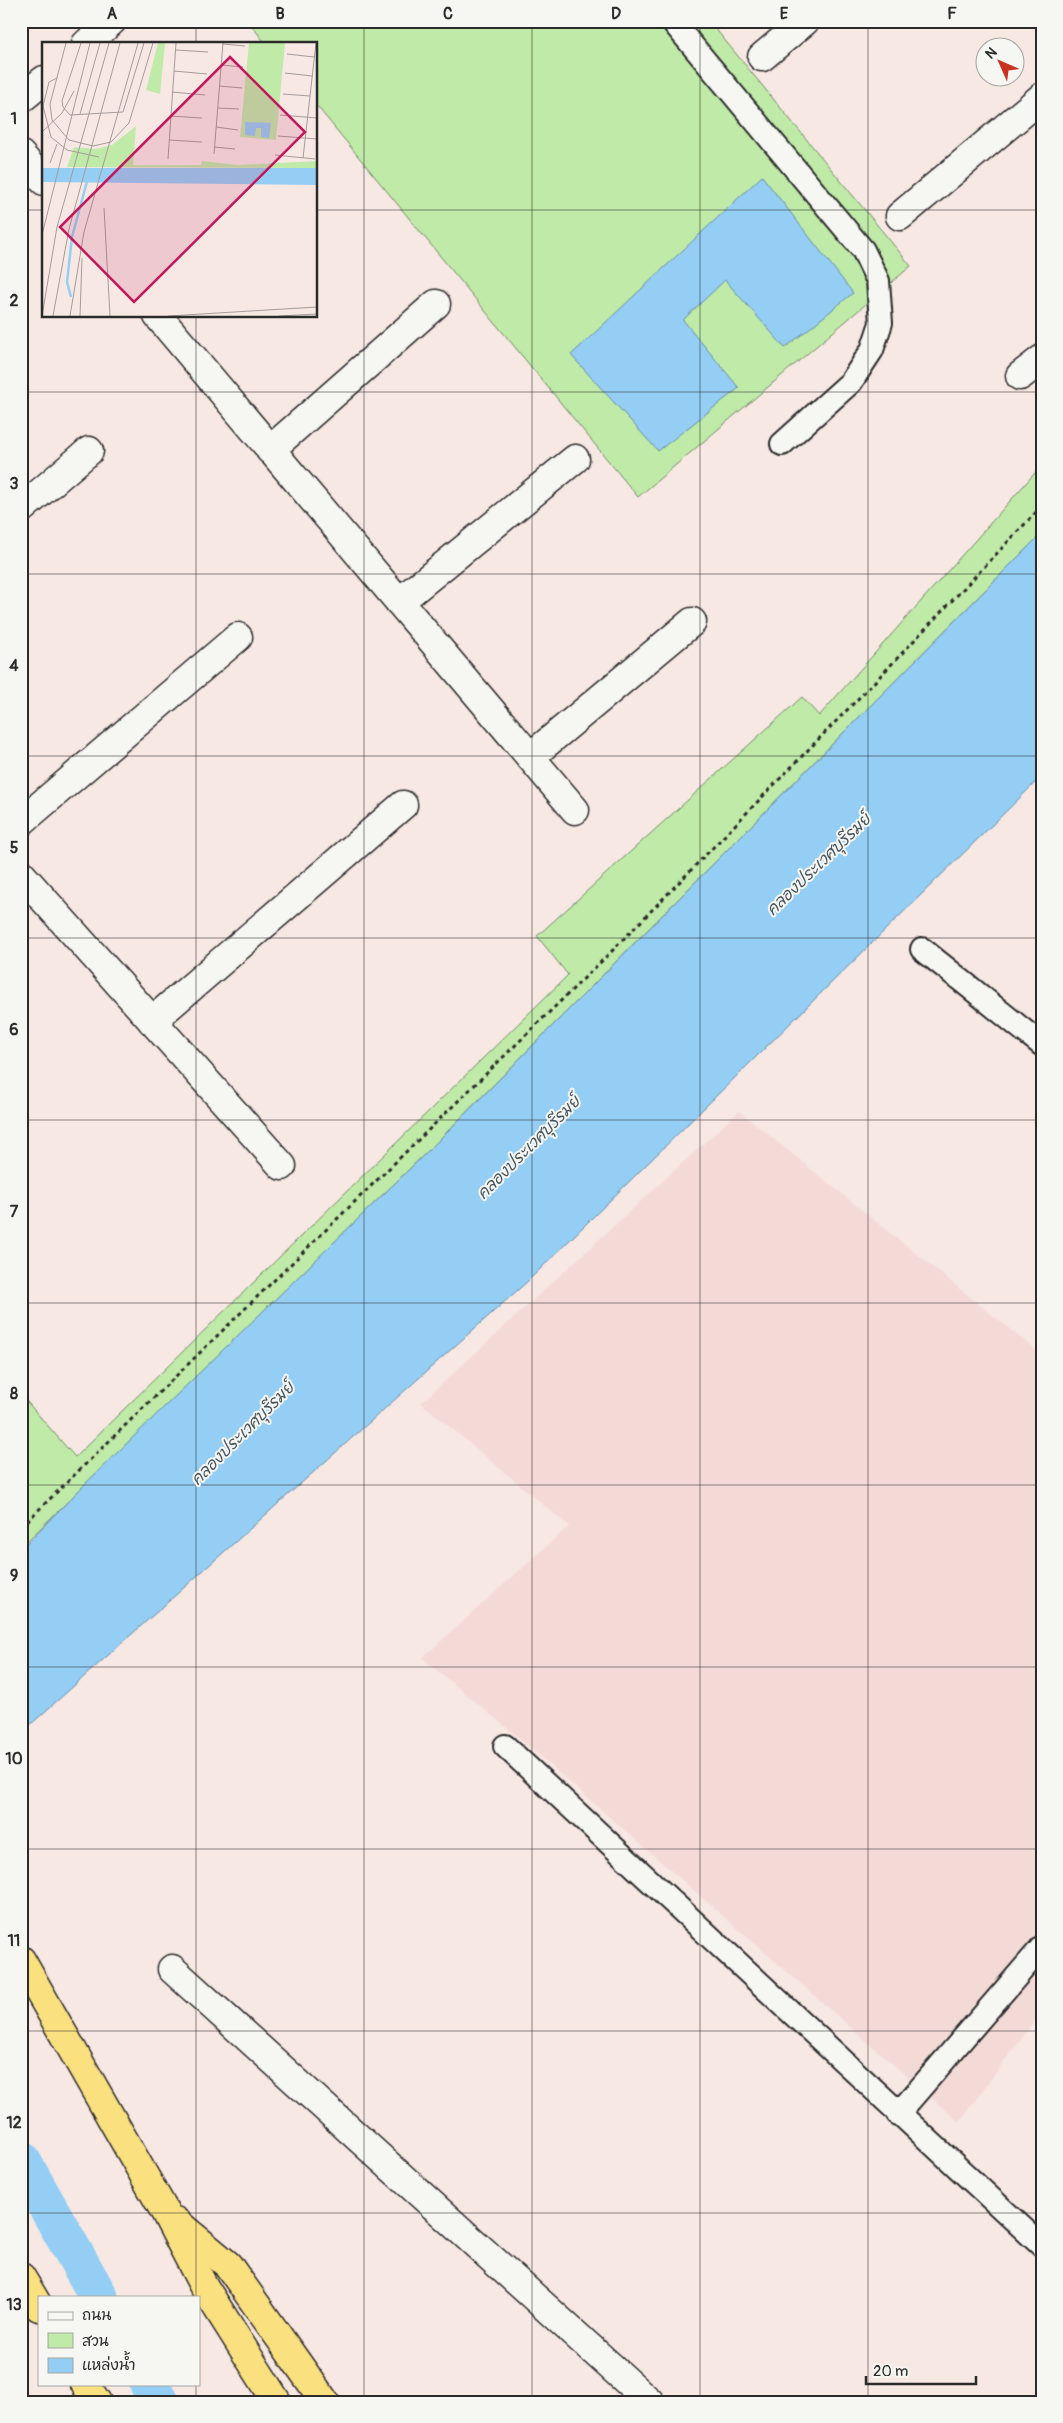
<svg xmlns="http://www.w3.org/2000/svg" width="1063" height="2423" font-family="Pangolin,'Playpen Sans Thai',sans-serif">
	<rect width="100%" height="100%" fill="#f7e8e4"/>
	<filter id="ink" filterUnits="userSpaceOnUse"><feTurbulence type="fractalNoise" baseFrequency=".02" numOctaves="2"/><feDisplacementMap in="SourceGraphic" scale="10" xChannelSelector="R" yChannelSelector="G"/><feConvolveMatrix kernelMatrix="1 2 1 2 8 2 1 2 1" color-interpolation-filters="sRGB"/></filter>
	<g filter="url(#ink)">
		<!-- built -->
		<path fill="#f4dad7" d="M739 1111 1042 1355V2011L959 2122 519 1738 422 1658 569 1526 421 1403Z"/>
		<!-- green -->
		<path fill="#bfeaa7" stroke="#758a69" d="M248 21H709L911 266 638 497 316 105V44H266Z
			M1042 465V533L430 1149 21 1547V1395L75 1457 568 975 537 936 802 697 819 716Z"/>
		<!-- water -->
		<path fill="#94cef4" stroke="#6a8da4" d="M762 176 853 293 785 348 725 280 683 320 739 388 658 451 571 355Z
			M1042 533V776L529 1280 21 1733V1549L89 1480 430 1149Z"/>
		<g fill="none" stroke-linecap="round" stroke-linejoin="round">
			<!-- canal -->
			<path stroke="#94cef4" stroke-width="39" d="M21 2160 99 2297
				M149 2384 160 2402"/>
			<!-- lane casing -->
			<g stroke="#2b2b2b" stroke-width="26">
				<path id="lane" d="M672 21 863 250 878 281 881 323 872 350 851 382 782 444
					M922 949 1042 1045
					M505 1746 1042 2246
					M898 2114 1042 1947"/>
			</g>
			<!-- street casing -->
			<g stroke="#2b2b2b" stroke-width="31">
				<path id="street" d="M86 44 112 21
					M762 57 805 21
					M21 99 44 80
					M21 155 44 181
					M900 216 1042 97
					M158 316 575 810
					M1020 376 1042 359
					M270 450 436 304
					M21 509 89 451
					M399 602 575 459
					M530 757 692 622
					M21 822 238 637
					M21 874 282 1166
					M152 1021 403 805
					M172 1969 650 2402"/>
			</g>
			<!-- highway casing -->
			<g stroke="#2b2b2b" stroke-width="31">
				<path id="highway" d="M21 1960 165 2212 203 2285 277 2402
					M175 2221 228 2265 325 2402
					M21 2277 39 2307
					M85 2384 97 2402"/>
			</g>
			<!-- path -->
			<path stroke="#2b2b2b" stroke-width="3" stroke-dasharray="4 4" stroke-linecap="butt" d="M21 1527 610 953 886 670 1042 506"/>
			<!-- lane -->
			<use href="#lane" stroke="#f6f6f2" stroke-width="22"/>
			<!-- street -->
			<use href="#street" stroke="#f6f6f2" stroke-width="28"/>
			<!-- highway -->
			<use href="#highway" stroke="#fbe080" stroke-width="28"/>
		</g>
	</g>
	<!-- grid -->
	<path fill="none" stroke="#2b2b2b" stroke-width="1" stroke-opacity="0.55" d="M196 21V44M364 21V2402M532 21V2402M700 21V2402M868 21V2402M21 210H44M316 210H1042M196 316V2297M21 392H1042M21 574H1042M21 756H1042M21 938H1042M21 1120H1042M21 1303H1042M21 1485H1042M21 1667H1042M21 1849H1042M21 2031H1042M21 2213H1042M196 2384V2402"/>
	<g text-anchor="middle" stroke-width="4" stroke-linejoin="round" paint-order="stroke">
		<!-- water labels -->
		<g font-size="16" font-style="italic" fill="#45545d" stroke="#f6f6f2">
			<text transform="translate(818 864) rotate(-44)" y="6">คลองประเวศบุรีรมย์</text>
			<text transform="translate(528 1147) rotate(-45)" y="6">คลองประเวศบุรีรมย์</text>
			<text transform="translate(242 1433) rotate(-45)" y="6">คลองประเวศบุรีรมย์</text>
		</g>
	</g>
	<!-- overview -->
	<g transform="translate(42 42)">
		<rect width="275" height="275" fill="#f7e8e4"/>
		<path d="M116 1H123L118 52 104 48ZM207 1H243L234 98 198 95ZM94 84 91 123H159L160 119 196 123 275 119V126L25 125 32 105 54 107 70 103Z" fill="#bfeaa7"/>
		<path d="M203 80 229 81 227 96 219 95V86H214L213 94 203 93ZM0 126H275V143L0 140Z" fill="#94cef4"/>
		<path fill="none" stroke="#94cef4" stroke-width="2.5" d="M29 255 25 240 30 195 46 136"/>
		<path fill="none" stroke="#a59c9a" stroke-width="1" d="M24 1 8 62 10 78 27 98 51 104 69 100 87 81 111 1M39 1 20 59 21 65 28 73 81 70 102 1M181 2 203 4M134 8 166 10M245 12 272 15M179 23 201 25M132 29 165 32M243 31 270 34M15 36 7 40 1 64 9 95 25 108 57 115M177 44 200 46M130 50 163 53M241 52 268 54M176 66 197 67M38 72 58 1M238 73 275 76M128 74 160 76M174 85 196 88M0 90 20 71 32 49M236 94 275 97M127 98 160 100M172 105 193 107M172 112 181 1M233 113 273 117M261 116 274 1M126 117 134 1M8 121 15 102M62 166 68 274M0 193 48 1M0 274 15 185 67 1M11 274 27 187 78 1M28 274 42 190 96 1M38 274 40 216M126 274 275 265M237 274 275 272"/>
		<path fill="#c2185b" fill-opacity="0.15" stroke="#c2185b" stroke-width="2.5" d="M188 15 263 90 92 260 18 185Z"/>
		<rect width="275" height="275" fill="none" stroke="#2b2b2b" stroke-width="2.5"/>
	</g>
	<!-- margin -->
	<rect width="1063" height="2423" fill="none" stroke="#f6f6f2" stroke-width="55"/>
	<!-- legend -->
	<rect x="38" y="2296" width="162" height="90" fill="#f6f6f2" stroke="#a5a5a2"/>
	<rect x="48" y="2312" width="25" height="8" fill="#f6f6f2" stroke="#a5a5a2"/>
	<text x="82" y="2320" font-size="15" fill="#2b2b2b">ถนน</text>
	<rect x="48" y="2333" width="25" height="15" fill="#bfeaa7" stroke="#a5a5a2"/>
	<text x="82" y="2346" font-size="15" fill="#2b2b2b">สวน</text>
	<rect x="48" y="2358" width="25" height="15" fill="#94cef4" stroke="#a5a5a2"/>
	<text x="82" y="2370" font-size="15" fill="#2b2b2b">แหล่งน้ำ</text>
	<!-- north arrow -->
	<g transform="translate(1000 62) rotate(315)"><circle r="24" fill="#f6f6f2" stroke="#a5a5a2"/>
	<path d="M0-4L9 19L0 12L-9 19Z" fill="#c8321e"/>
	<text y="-8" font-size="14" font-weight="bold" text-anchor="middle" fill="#2b2b2b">N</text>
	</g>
	<!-- scale -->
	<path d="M866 2376v8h110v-8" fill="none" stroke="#2b2b2b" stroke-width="2.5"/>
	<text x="873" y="2376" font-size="15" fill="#2b2b2b" stroke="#f6f6f2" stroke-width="4" paint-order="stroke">20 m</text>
	<rect x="28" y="28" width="1008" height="2368" fill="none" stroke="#2b2b2b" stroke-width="2"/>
	<g font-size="16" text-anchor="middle" font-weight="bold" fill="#2b2b2b">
		<text x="112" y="19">A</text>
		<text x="280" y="19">B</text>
		<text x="448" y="19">C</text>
		<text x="616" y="19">D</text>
		<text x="784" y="19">E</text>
		<text x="952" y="19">F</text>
		<text x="14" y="124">1</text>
		<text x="14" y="306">2</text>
		<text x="14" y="489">3</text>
		<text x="14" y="671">4</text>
		<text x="14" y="853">5</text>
		<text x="14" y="1035">6</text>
		<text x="14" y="1217">7</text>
		<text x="14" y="1399">8</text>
		<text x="14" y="1581">9</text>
		<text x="14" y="1764">10</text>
		<text x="14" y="1946">11</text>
		<text x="14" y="2128">12</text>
		<text x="14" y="2310">13</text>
	</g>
</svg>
